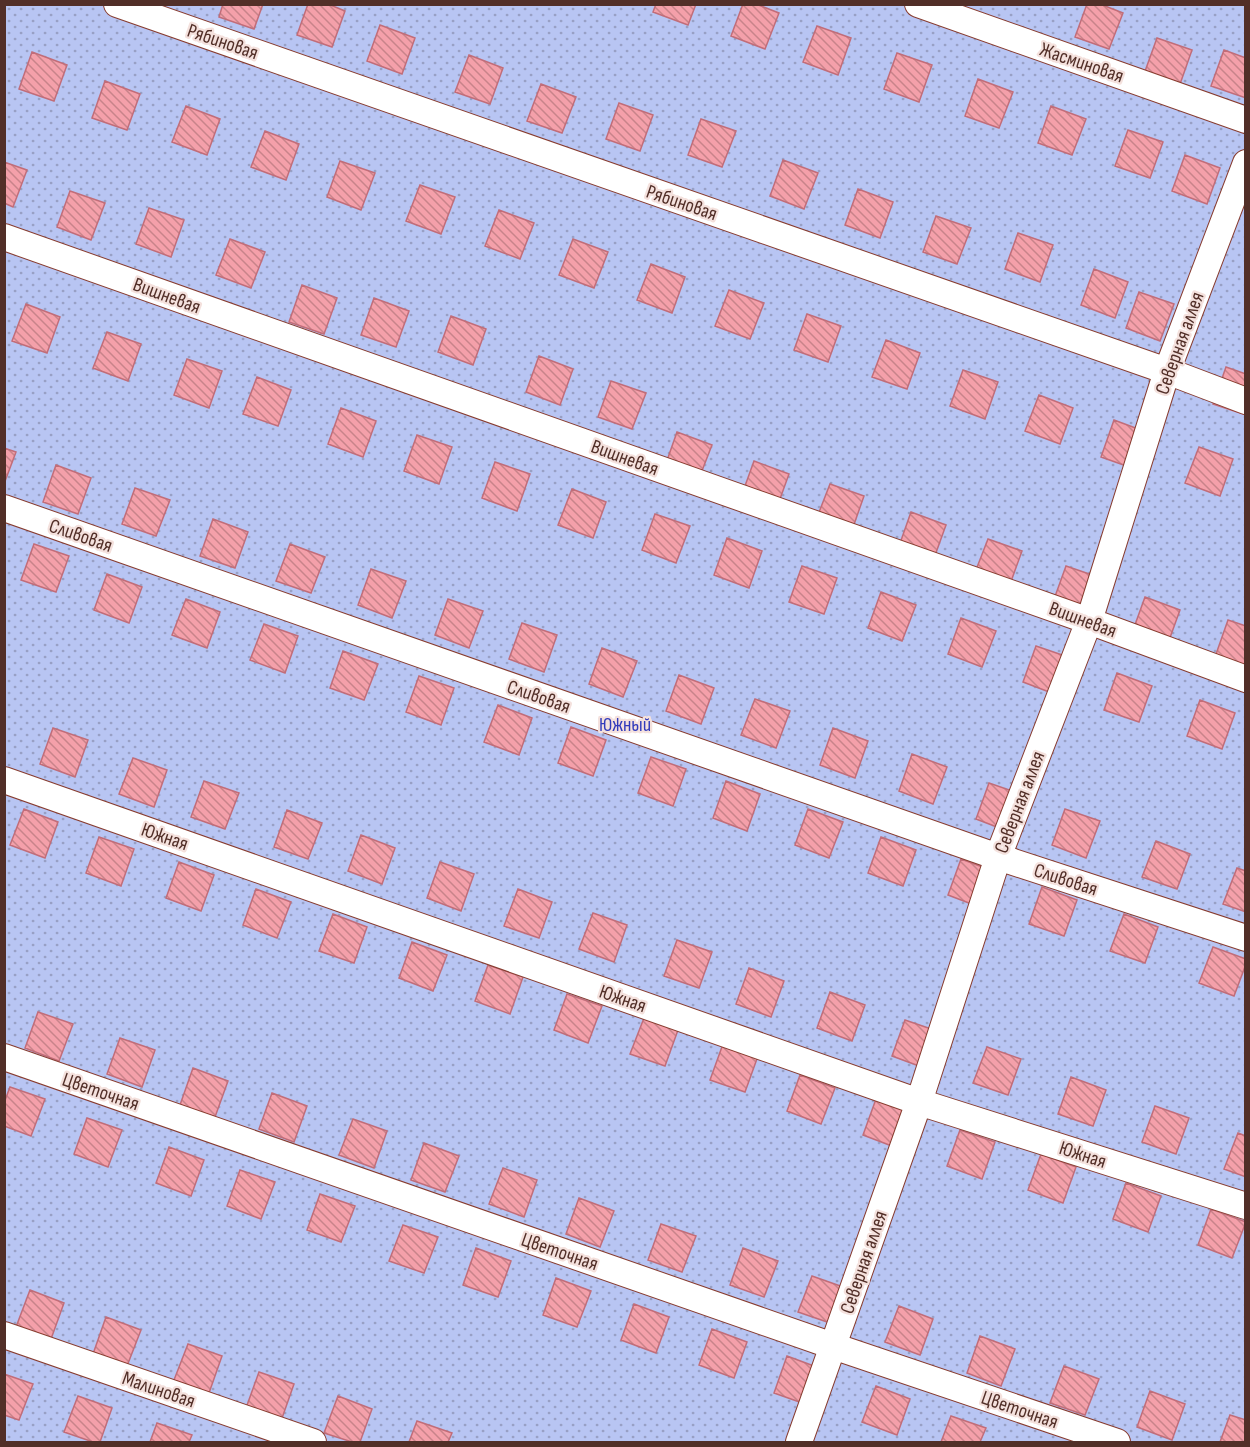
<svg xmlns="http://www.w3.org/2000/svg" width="1250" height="1447" font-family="'Sofia Sans Condensed',sans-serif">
	<defs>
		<pattern id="garden-dots" width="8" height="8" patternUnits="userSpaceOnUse" patternTransform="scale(1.5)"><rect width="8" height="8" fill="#b8c5f3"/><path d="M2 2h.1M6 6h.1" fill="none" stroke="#98a0c5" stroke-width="1.8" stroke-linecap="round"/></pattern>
		<pattern id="building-back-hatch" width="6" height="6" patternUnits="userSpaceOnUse" patternTransform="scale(1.5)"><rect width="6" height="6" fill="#f4a0aa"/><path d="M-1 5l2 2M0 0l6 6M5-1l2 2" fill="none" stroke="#c8838a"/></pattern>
	</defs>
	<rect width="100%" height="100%" fill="#f4d0c8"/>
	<!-- garden -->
	<path fill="url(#garden-dots)" d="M5 5H1245V1442H5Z"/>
	<!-- building -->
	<path fill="url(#building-back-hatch)" stroke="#c16d79" stroke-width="1.5" d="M223 4H263L254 29 219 17Z
		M308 4H328L345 11 332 47 297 35Z
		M656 4H696L688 25 653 12Z
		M743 4H756L779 13 765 49 731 36Z
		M1087 4H1100L1123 13 1109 49 1075 37Z
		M380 25 415 38 402 74 367 61Z
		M817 26 851 38 838 75 803 62Z
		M1157 38 1192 50 1179 87 1144 74Z
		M1224 50 1246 58V98L1211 86Z
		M32 52 67 65 54 101 19 89Z
		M897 53 932 65 919 102 884 89Z
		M469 55 503 68 490 104 455 92Z
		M978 79 1013 92 999 128 965 116Z
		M105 81 140 94 127 130 92 118Z
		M541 84 576 97 562 133 527 121Z
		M619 103 653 115 640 151 606 139Z
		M186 106 220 119 207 155 172 142Z
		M1051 106 1086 119 1072 155 1038 143Z
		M701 119 736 131 722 167 688 155Z
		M1128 130 1163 142 1150 178 1115 166Z
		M265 131 299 144 286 180 251 167Z
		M1185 155 1220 168 1207 204 1172 191Z
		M783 160 818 173 804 209 770 196Z
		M340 161 375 173 361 210 327 197Z
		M4 162 27 170 13 207 4 203Z
		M420 185 455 197 441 234 406 221Z
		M858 189 893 202 880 238 845 225Z
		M70 191 105 203 91 240 57 227Z
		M149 208 184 220 171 257 136 244Z
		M499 210 534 223 520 259 485 246Z
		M936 216 971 228 957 264 923 252Z
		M1018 233 1053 245 1040 282 1005 269Z
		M230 239 265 252 251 288 216 275Z
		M573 239 608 252 594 288 559 275Z
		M651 264 685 277 672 313 637 300Z
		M1094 269 1128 282 1115 318 1081 305Z
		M302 285 337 298 324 334 289 322Z
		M729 290 764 303 750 339 715 326Z
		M1139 292 1174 304 1160 341 1126 328Z
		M374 298 409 311 396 347 361 335Z
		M26 304 60 317 47 353 12 341Z
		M807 314 841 326 828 362 794 350Z
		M451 316 486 329 473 365 438 352Z
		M107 332 141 344 128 381 93 368Z
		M886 340 920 353 907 389 872 377Z
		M539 356 573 369 560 405 526 392Z
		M187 359 222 371 209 408 174 395Z
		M1226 367 1246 374V415L1213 404Z
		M963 370 998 382 985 419 950 406Z
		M257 377 291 390 278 426 243 414Z
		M611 381 646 393 632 429 598 417Z
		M1039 395 1073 408 1060 444 1025 431Z
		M341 408 376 421 363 457 328 444Z
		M1114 420 1149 433 1135 469 1101 457Z
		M677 432 712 445 698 481 664 469Z
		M417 435 452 447 439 484 404 471Z
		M1199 447 1233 459 1220 496 1185 483Z
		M4 448 16 452 4 484Z
		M754 461 789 474 776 510 741 497Z
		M495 462 530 474 517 511 482 498Z
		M56 465 91 478 78 514 43 502Z
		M830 484 864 496 851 533 816 520Z
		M135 488 170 500 156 536 122 524Z
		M572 489 606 502 593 538 558 525Z
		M911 512 946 525 933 561 898 549Z
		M655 514 690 526 676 563 642 550Z
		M213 519 248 532 235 568 200 556Z
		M727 538 762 551 749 588 714 575Z
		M988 539 1022 551 1009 587 974 575Z
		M34 544 69 556 56 592 21 580Z
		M290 544 325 557 311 593 276 581Z
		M802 566 837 578 824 614 789 602Z
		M1066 566 1101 578 1088 615 1053 602Z
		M371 569 406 581 392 618 358 605Z
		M107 574 142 587 129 623 94 610Z
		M881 592 916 605 902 641 868 628Z
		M1145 597 1180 610 1167 646 1132 633Z
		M186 599 220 612 207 648 172 635Z
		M448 599 483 611 469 648 435 635Z
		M961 618 996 631 982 667 948 654Z
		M1228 620 1246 626V667L1215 657Z
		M522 623 557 635 544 672 509 659Z
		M264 624 298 636 285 673 250 660Z
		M1036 646 1071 658 1057 695 1023 682Z
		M602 648 637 661 623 697 589 684Z
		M343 651 378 664 364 700 330 688Z
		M1117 673 1152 686 1139 722 1104 710Z
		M679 675 714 688 701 724 666 711Z
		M419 676 454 688 441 725 406 712Z
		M755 699 790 711 776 748 741 735Z
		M1200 700 1235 713 1222 749 1187 736Z
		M498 705 532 718 519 755 484 742Z
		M571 727 606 740 593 776 558 763Z
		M53 728 88 740 75 777 40 764Z
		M833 728 868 741 855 778 820 765Z
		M912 754 947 767 933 804 899 791Z
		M651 757 686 769 673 806 638 793Z
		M133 758 167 770 154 807 119 794Z
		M204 781 239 793 225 829 191 817Z
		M726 781 760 794 747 831 713 818Z
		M989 783 1024 795 1010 832 976 819Z
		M24 809 58 822 45 858 10 845Z
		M808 809 843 822 829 858 795 845Z
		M1065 809 1100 821 1086 858 1052 845Z
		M287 810 322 823 308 859 274 847Z
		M361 835 395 848 382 884 348 871Z
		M99 837 134 849 121 886 86 873Z
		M881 837 916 850 903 886 868 873Z
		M1156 841 1190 854 1177 889 1142 877Z
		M961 859 996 872 982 908 948 895Z
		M179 862 214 875 201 911 166 898Z
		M440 862 474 874 461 911 427 898Z
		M1237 868 1246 871V912L1223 904Z
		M1042 887 1077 900 1064 936 1029 924Z
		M256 889 291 902 277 938 243 925Z
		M518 889 552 902 539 938 504 926Z
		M593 913 627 925 614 962 579 949Z
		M333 914 367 927 354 963 319 951Z
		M1124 914 1158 927 1145 963 1110 951Z
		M677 940 712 952 699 988 664 976Z
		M412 942 447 955 433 991 399 978Z
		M1213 947 1246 959V964L1234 996 1199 983Z
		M488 965 523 977 510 1014 475 1001Z
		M749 968 784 981 771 1017 736 1004Z
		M830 992 865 1005 852 1041 817 1028Z
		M567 994 602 1006 588 1043 554 1030Z
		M38 1012 73 1024 59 1061 25 1048Z
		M644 1018 678 1030 665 1066 630 1054Z
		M905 1020 940 1032 927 1069 892 1056Z
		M120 1038 155 1050 142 1087 107 1074Z
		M723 1044 758 1056 745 1092 710 1080Z
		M987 1047 1021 1059 1008 1095 973 1083Z
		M193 1068 228 1081 215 1117 180 1105Z
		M800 1075 835 1088 821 1124 787 1111Z
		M1071 1077 1106 1090 1093 1126 1058 1114Z
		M10 1087 45 1099 31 1136 4 1126V1103Z
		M272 1093 307 1106 294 1142 259 1129Z
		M876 1099 911 1112 897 1148 863 1135Z
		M1155 1106 1189 1118 1176 1154 1142 1142Z
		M87 1118 122 1130 108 1167 74 1154Z
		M353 1119 387 1131 374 1168 339 1155Z
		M960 1130 995 1142 982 1179 947 1166Z
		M1238 1133 1246 1136V1177L1224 1169Z
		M424 1143 459 1156 445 1192 411 1180Z
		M169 1147 204 1160 191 1196 156 1183Z
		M1041 1154 1076 1167 1063 1203 1028 1190Z
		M503 1168 537 1180 524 1217 489 1204Z
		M240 1170 275 1182 261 1219 227 1206Z
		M1126 1183 1161 1196 1148 1232 1113 1219Z
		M320 1194 355 1206 341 1242 307 1230Z
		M579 1198 614 1211 600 1247 566 1234Z
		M1211 1209 1246 1222 1232 1258 1198 1245Z
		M661 1224 696 1236 682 1272 648 1260Z
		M403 1225 438 1237 424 1273 389 1261Z
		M476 1248 511 1261 498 1297 463 1285Z
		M743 1248 778 1261 764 1297 730 1285Z
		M812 1276 846 1288 833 1324 798 1312Z
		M556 1278 591 1291 577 1327 543 1315Z
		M30 1290 64 1303 51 1339 16 1327Z
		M634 1304 669 1317 656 1353 621 1340Z
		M899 1306 933 1319 920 1355 885 1342Z
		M106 1317 141 1330 127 1366 93 1354Z
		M712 1329 747 1342 734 1378 699 1365Z
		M980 1336 1015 1349 1001 1386 967 1373Z
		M188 1344 222 1356 209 1393 174 1380Z
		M787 1356 822 1369 808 1405 774 1393Z
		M1064 1366 1099 1379 1085 1415 1050 1403Z
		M259 1372 294 1384 281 1421 246 1408Z
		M4 1374 33 1384 19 1420 4 1415Z
		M876 1386 910 1399 897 1435 862 1422Z
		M1150 1391 1185 1404 1172 1440 1137 1427Z
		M78 1396 112 1408 100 1442H93L64 1432Z
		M338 1396 372 1409 360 1442H352L324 1433Z
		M1230 1415 1246 1420V1442H1220Z
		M951 1416 986 1428 980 1442H941Z
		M417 1421 452 1433 448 1442H409Z
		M157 1423 192 1435 189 1442H150Z"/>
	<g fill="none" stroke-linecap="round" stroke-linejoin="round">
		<!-- minor casing -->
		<g stroke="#883c2f" stroke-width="28">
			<path id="minor" d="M117 4 1167 371 1246 401
				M918 4 1246 120
				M4 237 1089 621 1246 679
				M4 508 998 857 1246 938
				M4 780 919 1102 1246 1206
				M4 1057 833 1346 1117 1442
				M4 1335 313 1442
				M799 1442 919 1102 998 857 1089 621 1167 371 1246 163"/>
		</g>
		<!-- minor -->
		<use href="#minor" stroke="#fff" stroke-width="26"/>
	</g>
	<g text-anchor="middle" stroke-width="4.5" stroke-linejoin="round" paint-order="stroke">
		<!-- street labels -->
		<g font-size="20" fill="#522f28" stroke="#f4e1dd">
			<text transform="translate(223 41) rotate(19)" y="7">Рябиновая</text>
			<text transform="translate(1082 62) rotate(19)" y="7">Жасминовая</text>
			<text transform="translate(682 202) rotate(19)" y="7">Рябиновая</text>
			<text transform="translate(167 295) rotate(20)" y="7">Вишневая</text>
			<text transform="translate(1179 343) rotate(-70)" y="7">Северная аллея</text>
			<text transform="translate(625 457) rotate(20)" y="7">Вишневая</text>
			<text transform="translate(81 535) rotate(19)" y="7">Сливовая</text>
			<text transform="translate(1083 619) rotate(20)" y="7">Вишневая</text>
			<text transform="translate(539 696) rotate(19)" y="7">Сливовая</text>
			<text transform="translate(1019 802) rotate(-69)" y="7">Северная аллея</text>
			<text transform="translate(165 836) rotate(19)" y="7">Южная</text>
			<text transform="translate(1066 879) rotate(18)" y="7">Сливовая</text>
			<text transform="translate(623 998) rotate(19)" y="7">Южная</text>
			<text transform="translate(101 1091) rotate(19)" y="7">Цветочная</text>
			<text transform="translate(1083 1154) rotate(18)" y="7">Южная</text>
			<text transform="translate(560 1251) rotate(19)" y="7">Цветочная</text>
			<text transform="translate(863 1262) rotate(-71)" y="7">Северная аллея</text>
			<text transform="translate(159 1389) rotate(19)" y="7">Малиновая</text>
			<text transform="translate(1020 1409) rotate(19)" y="7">Цветочная</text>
		</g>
		<!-- park labels -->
		<g font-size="20" fill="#323bbb" stroke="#f4e1dd">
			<text x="625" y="731">Южный</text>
		</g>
	</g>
	<!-- border -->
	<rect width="1250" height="1447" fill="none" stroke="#522f28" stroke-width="12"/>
</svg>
